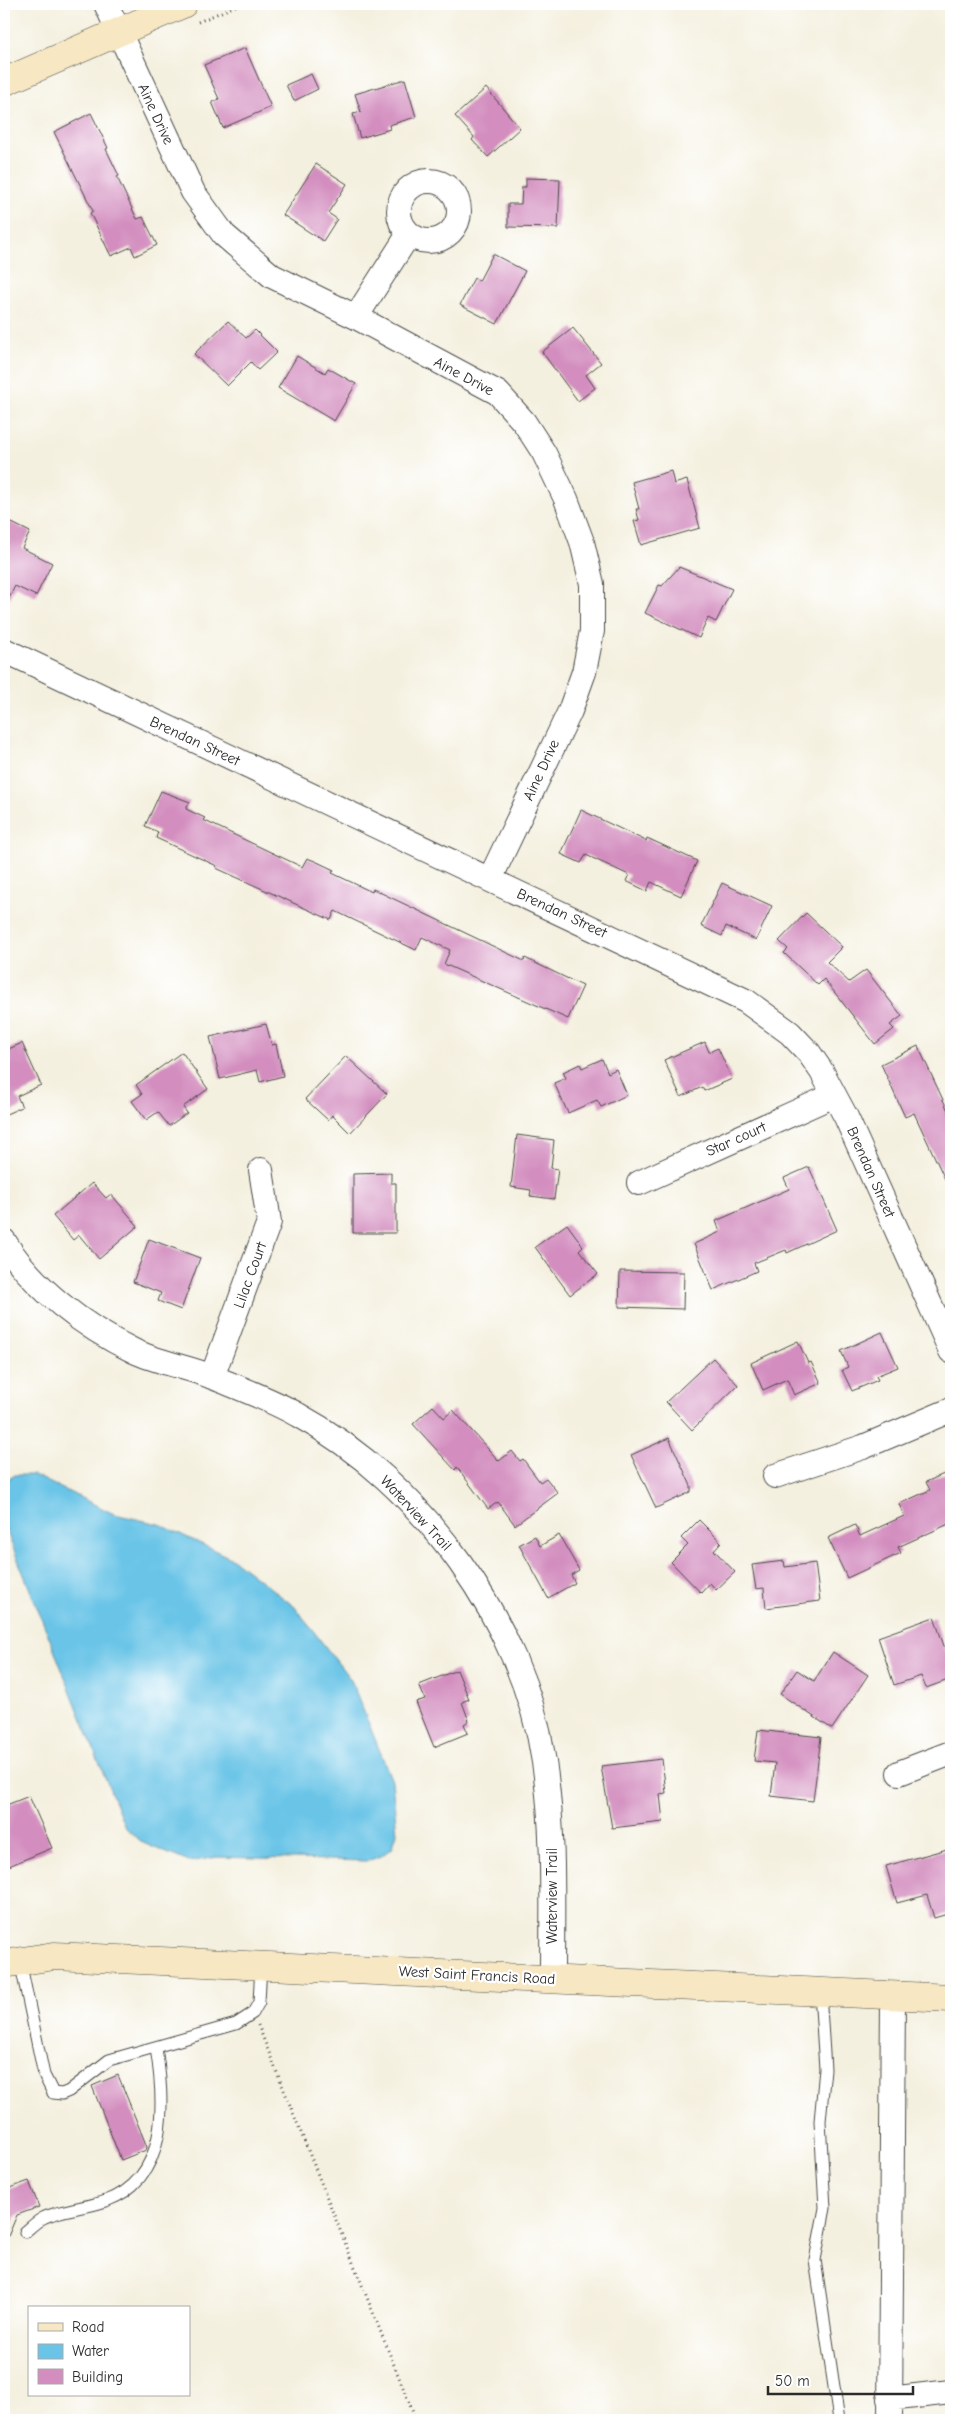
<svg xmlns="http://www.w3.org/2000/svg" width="955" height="2424" font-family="'Comic Neue',sans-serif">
	<rect width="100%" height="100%" fill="#fff"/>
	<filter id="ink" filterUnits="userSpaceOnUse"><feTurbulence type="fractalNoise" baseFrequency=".02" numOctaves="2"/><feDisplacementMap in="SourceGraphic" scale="10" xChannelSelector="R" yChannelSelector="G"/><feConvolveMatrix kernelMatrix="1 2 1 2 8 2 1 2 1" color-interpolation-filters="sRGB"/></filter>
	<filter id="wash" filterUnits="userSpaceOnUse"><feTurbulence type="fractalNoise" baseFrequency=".0096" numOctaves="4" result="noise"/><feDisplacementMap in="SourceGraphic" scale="20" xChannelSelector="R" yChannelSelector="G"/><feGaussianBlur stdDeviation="1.12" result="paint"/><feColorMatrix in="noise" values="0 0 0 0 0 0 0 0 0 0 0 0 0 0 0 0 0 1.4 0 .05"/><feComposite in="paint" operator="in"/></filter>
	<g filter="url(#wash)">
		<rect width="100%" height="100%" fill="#f4f0df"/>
		<!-- water -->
		<path fill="#69c4e7" stroke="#4a7889" d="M15 1475H34L114 1514 159 1524 233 1559 295 1607 351 1680 392 1781 397 1833 392 1848 381 1856 367 1861 217 1857 189 1862 143 1843 125 1827 4 1525V1482Z"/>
		<g id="blocks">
			<!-- building -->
			<path fill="#d38ebf" d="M245 48 271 107 223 128 212 102 219 99 204 65Z
				M311 74 318 89 294 101 286 85Z
				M405 79 416 117 389 125 390 129 360 138 353 114 361 112 355 94Z
				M486 88 520 128 488 157 472 140 474 137 455 116Z
				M91 113 108 148 106 149 119 176 117 177 137 219 143 217 157 245 135 256 131 247 111 256 90 213 93 211 54 132Z
				M316 164 347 184 328 213 337 219 323 241 283 215Z
				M526 178 560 179 558 228 508 227V204H521L522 187H526Z
				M493 254 525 271 497 324 460 305 474 278 479 281Z
				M228 321 246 338 255 330 277 352 258 370 251 362 227 386 194 354Z
				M573 328 601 363 586 375 595 388 578 401 542 352Z
				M297 356 325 373 328 368 356 384 334 421 278 388Z
				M671 471 674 484 687 480 700 528 641 545 634 521 639 520 636 509H639L632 482Z
				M4 519 30 532 22 548 52 563 36 596 15 586 4 608Z
				M679 567 732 589 716 622 708 618 699 638 645 613 659 585 662 586Z
				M161 791 190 802 186 809 205 818 203 820 302 867 307 858 315 861 334 870 332 873 372 892 373 889 524 961 525 958 583 986 568 1019 444 964 450 950 422 937 416 950 335 911 331 920 216 868 217 866 156 838 158 832 145 826Z
				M581 810 646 841 647 838 697 861 681 896 651 882 647 891 626 881 629 875 586 855 581 863 561 854Z
				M722 883 772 906 756 940 726 926 722 936 701 926Z
				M806 913 842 947 827 962 849 982 866 970 902 1016 890 1025 894 1029 875 1044 824 979 818 985 784 953 788 949 779 941Z
				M266 1024 272 1045 276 1044 283 1076 260 1082 257 1070 220 1079 210 1037Z
				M705 1042 709 1052 718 1048 732 1079 704 1091 702 1087 681 1097 664 1060Z
				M22 1043 41 1085 17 1096 22 1107 4 1115V1051Z
				M918 1046 951 1117V1192L914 1113 905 1117 881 1064Z
				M182 1052 208 1089 183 1107 187 1113 169 1126 158 1112 146 1120 132 1101 142 1094 136 1085Z
				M346 1056 387 1094 350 1133 332 1115 328 1120 305 1099Z
				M602 1059 608 1073 616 1069 627 1095 601 1107 597 1100 568 1113 554 1083 566 1078 563 1072 580 1064 582 1068Z
				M517 1135 554 1140 551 1168 558 1169 554 1199 530 1196 531 1190 511 1187Z
				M809 1167 837 1230 787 1253 786 1250 754 1263 757 1271 713 1290 694 1244 720 1232 716 1221 789 1189 784 1178Z
				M391 1173V1183H396V1233H353V1174Z
				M92 1183 106 1198 111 1194 138 1226 99 1259 79 1235 73 1240 53 1216Z
				M567 1224 583 1246 579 1250 598 1274 570 1295 535 1247Z
				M149 1239 200 1258 181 1310 158 1301 161 1293 133 1282Z
				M620 1271 684 1272 683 1309 619 1307Z
				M882 1332 898 1367 876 1376 878 1380 852 1391 842 1370 848 1367 841 1351Z
				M798 1341 808 1363 811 1362 821 1383 794 1395 787 1379 763 1390 751 1363Z
				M713 1358 738 1385 692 1430 666 1402Z
				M433 1406 444 1418 453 1410 499 1461 512 1451 520 1461 523 1459 540 1482 546 1478 558 1493 515 1525 498 1502 488 1509 457 1467 455 1470 413 1424Z
				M669 1438 691 1486V1492L656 1508 631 1455Z
				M946 1473 951 1484V1523L898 1547 901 1553 847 1578 828 1538 855 1525 860 1536 904 1516 899 1504 930 1490 926 1482Z
				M699 1520 721 1542 714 1550 735 1572 716 1590 710 1583 701 1593 671 1562 688 1545 681 1538Z
				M559 1535 579 1570 571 1575 575 1583 548 1598 519 1545 535 1536 540 1546Z
				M784 1561 785 1567 815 1563 820 1601 766 1608 764 1588 756 1589 752 1565Z
				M934 1617 951 1666V1679L926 1688 921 1676 894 1685 878 1637Z
				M833 1652 868 1675 832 1729 780 1694 797 1670 814 1681Z
				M457 1670 469 1699 462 1702 469 1721 464 1724 468 1733 434 1747 416 1702 425 1699 419 1685Z
				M758 1730 821 1737 813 1801 771 1796 775 1763 754 1761Z
				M662 1759 666 1793 660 1794 663 1822 612 1828 601 1766Z
				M29 1796 52 1848 4 1868V1806Z
				M947 1849 951 1866V1913L934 1918 927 1895 897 1903 886 1866Z
				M118 2075 147 2147 146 2150 121 2160 92 2086Z
				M29 2181 39 2207 17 2215 4 2246V2190Z"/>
		</g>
	</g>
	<g filter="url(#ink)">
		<use href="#blocks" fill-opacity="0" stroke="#494946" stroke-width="1"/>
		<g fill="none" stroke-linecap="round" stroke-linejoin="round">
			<!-- lane casing -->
			<g stroke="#494946" stroke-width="13">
				<path id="lane" d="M20 1961 44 2075 53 2093 62 2094 69 2091 109 2060 236 2024 253 2013 259 2002 261 1965
					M820 1992 825 2069 820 2121 825 2208 815 2260 839 2420
					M25 2232C31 2227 37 2221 43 2218 59 2210 88 2207 106 2201 169 2178 165 2103 156 2048"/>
			</g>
			<!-- street casing -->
			<g stroke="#494946" stroke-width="26">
				<path id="street" d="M106 4 193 192 224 235 272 276 356 317 498 393 524 422 544 453 566 499 582 542 592 584V631L584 672 570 711 490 879
					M399 211a30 30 0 1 1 60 0a30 30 0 1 1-60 0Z
					M356 317 409 234
					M4 650 746 1001 790 1033 809 1053 822 1072 846 1117 951 1351
					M639 1183 834 1095
					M4 1241C33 1288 84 1327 134 1351 159 1363 189 1367 215 1378 242 1389 272 1400 298 1415 421 1482 524 1624 544 1762 555 1834 552 1907 552 1979
					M212 1377 269 1222 261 1170
					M775 1476 863 1447 951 1410
					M899 1773 951 1753
					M889 2399 951 2392
					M890 2420 893 1996"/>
			</g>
			<!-- secondary casing -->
			<g stroke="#494946" stroke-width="29">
				<path id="secondary" d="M4 82 183 4
					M4 1964 54 1956 951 1998"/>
			</g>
			<!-- path -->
			<path stroke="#494946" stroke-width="3" stroke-dasharray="1 4" stroke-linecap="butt" d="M198 22 240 4
				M4 109 12 105
				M258 2025 416 2420"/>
			<!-- lane -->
			<use href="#lane" stroke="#fff" stroke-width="11"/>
			<!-- street -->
			<use href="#street" stroke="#fff" stroke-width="24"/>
			<!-- secondary -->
			<use href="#secondary" stroke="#f7e8c3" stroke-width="28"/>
		</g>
	</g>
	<g text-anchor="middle" stroke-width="4.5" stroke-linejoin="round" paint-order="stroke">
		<!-- street labels -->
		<g font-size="15" fill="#2b2b2b" stroke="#fff">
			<text transform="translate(156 114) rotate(65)" y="5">Aine Drive</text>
			<text transform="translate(464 376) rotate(28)" y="5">Aine Drive</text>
			<text transform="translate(195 741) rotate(25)" y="5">Brendan Street</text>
			<text transform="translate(541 770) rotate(-65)" y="5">Aine Drive</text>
			<text transform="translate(562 913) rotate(25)" y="5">Brendan Street</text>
			<text transform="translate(736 1139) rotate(-24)" y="5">Star court</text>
			<text transform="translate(871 1172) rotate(66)" y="5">Brendan Street</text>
			<text transform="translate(250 1275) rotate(-70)" y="5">Lilac Court</text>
			<text transform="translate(416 1513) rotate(47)" y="5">Waterview Trail</text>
			<text transform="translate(552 1896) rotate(-90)" y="5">Waterview Trail</text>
			<text transform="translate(477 1975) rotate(3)" y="5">West Saint Francis Road</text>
		</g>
	</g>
	<!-- margin -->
	<rect width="955" height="2424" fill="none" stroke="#fff" stroke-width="20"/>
	<!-- legend -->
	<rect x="28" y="2306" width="162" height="90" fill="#ffffff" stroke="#aaaaaa"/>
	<rect x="38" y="2323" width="25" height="8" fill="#f7e8c3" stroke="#aaaaaa"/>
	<text x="72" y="2332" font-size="15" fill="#2b2b2b">Road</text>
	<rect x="38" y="2344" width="25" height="15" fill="#69c4e7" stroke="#aaaaaa"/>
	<text x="72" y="2356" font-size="15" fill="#2b2b2b">Water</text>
	<rect x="38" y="2369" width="25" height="15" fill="#d38ebf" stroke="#aaaaaa"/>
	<text x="72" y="2382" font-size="15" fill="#2b2b2b">Building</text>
	<!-- scale -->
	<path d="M768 2386v8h145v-8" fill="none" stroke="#2b2b2b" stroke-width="2.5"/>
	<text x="775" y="2386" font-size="15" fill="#2b2b2b" stroke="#ffffff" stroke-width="4" paint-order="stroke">50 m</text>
</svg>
